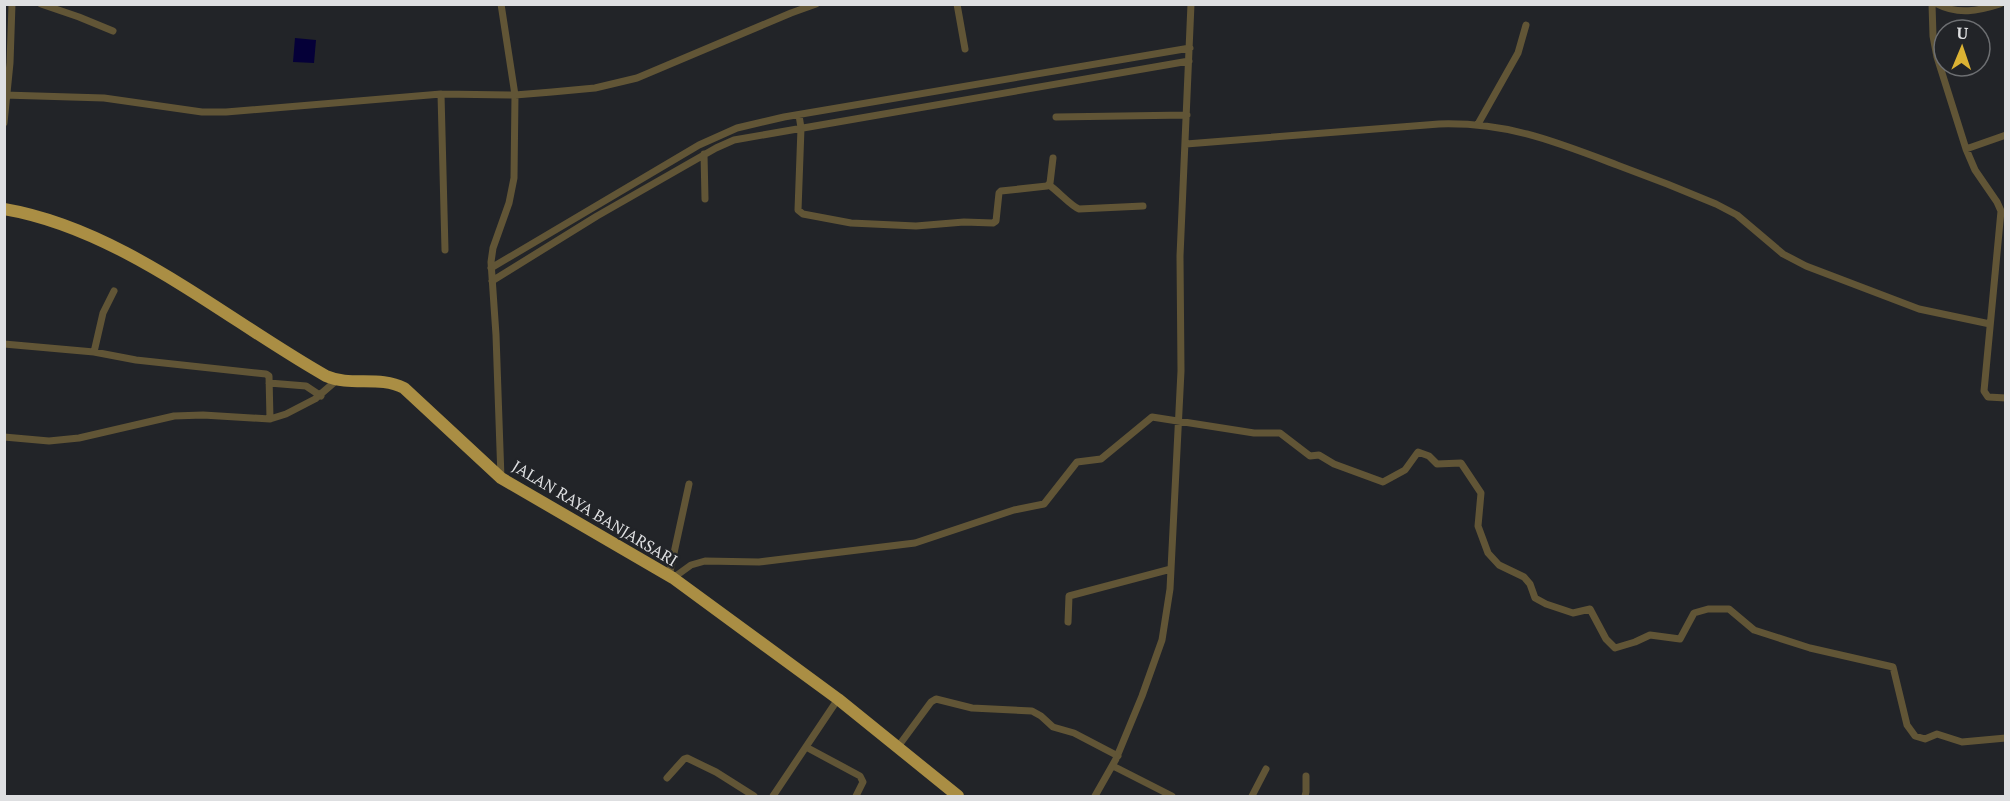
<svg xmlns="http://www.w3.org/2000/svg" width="2010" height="801" font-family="'PT Serif',serif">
	<rect width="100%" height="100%" fill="#222428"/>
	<!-- water -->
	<path fill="#050038" d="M295 38 316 40 314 63 293 62Z"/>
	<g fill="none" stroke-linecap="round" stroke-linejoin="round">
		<!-- minor -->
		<path stroke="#615536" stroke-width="7" d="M41 4 79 17 113 31
			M501 4 515 95 514 178 509 203 493 248 491 262 496 335 501 478
			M957 4 965 49
			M1932 4 1933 36 1937 57 1966 149 1975 170 1997 202 2001 211 1984 391 1988 397 2006 398
			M1937 4C1958 15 1978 11 2000 4
			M441 94 445 250
			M4 95 104 98 202 112H226L441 94 515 95 552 92 595 88 637 78 791 13 816 4
			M799 115 801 128 798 210 803 214 851 223 916 226 964 222 993 223 996 221 999 193 1001 191 1047 186 1050 183 1053 158
			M1056 117 1187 115
			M4 123 10 63 12 4
			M1478 124 1518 53 1526 25
			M1186 144 1439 124C1507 122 1554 141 1617 165 1650 177 1683 190 1716 204L1737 215 1783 254 1806 266 1919 309 1990 324
			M1966 149 2006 135
			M704 154 705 199
			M1049 185C1058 191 1071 206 1079 209L1143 206
			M491 268 699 145 737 128 784 117 1190 48
			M492 281 597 216 716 148 734 140 1189 61
			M4 344 94 352 136 360 266 374 269 376 270 419
			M94 352 103 313 114 291
			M269 383 306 386 321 396
			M4 437 49 441 79 438 174 416 203 415 270 419 286 414 315 399 337 380
			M669 576 689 484
			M673 578 691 565 705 561 759 562 915 543 1014 510 1044 504 1077 462 1101 459 1152 417 1254 433H1280L1310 456 1319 455 1334 464 1383 482 1405 470 1418 452 1429 456 1437 464 1461 463 1481 493 1478 526 1488 553 1499 565 1524 577 1530 584 1535 598 1546 604 1573 613 1590 609 1606 639 1615 648 1635 642 1650 635 1680 639 1694 613 1708 609H1729L1754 630 1810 648 1893 667 1907 725 1915 736 1925 739 1937 734 1962 742 2006 738
			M1068 622 1069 596 1171 569
			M806 747 860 776 863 782 856 796
			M897 748 931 702 936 699 972 708 1032 711 1041 716 1053 727 1074 733 1118 756
			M1113 766 1172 796
			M667 778 684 759 687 758 716 772 754 796
			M773 796 838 699
			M1095 796 1116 759 1142 696 1162 640 1170 589 1181 371 1180 256 1191 4
			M1252 796 1266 769
			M1305 796 1306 792V776"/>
		<!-- trunk -->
		<path stroke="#aa8e44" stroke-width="12" d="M4 209C122 229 225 319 326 376 351 387 379 375 404 388L501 478 673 578 838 699 958 796"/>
	</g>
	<g text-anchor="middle" stroke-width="4.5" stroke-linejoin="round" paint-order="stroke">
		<!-- street labels -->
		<g font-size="16" fill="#dedfe1" stroke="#222428">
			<text transform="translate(595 513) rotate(31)" y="6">JALAN RAYA BANJARSARI</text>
		</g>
	</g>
	<!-- border -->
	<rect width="2010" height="801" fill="none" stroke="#dedfe1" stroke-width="12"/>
	<!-- north arrow -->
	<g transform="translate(1962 48) rotate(2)"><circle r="28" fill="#222428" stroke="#6d6f72" stroke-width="1.5"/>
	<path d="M0-4.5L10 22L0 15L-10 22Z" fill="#dbb233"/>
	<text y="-9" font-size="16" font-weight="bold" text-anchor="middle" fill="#dedfe1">U</text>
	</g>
</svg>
